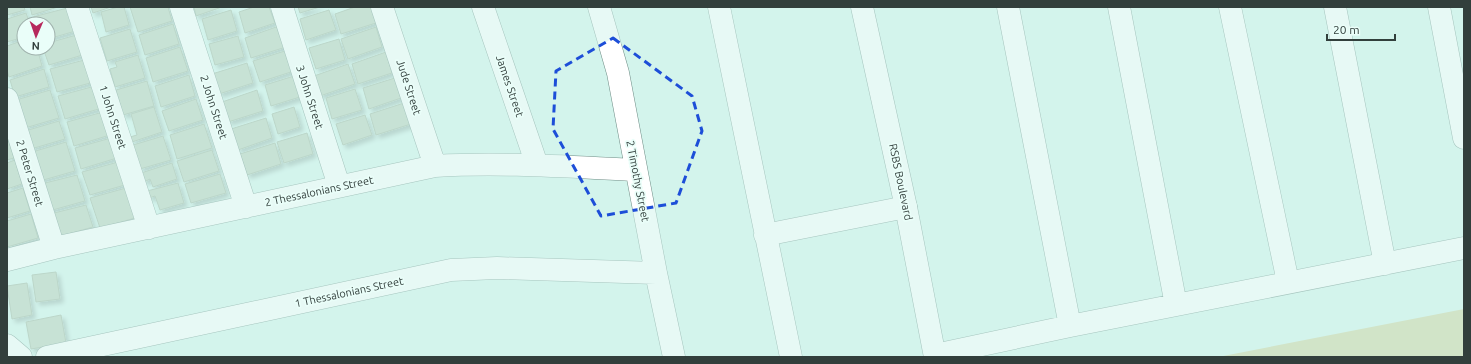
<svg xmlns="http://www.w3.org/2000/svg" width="1471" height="364" font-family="Ubuntu,sans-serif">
	<defs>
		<filter id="shadow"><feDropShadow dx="3.5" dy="3.5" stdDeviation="2" flood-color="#0004"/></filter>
	</defs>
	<rect width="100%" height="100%" fill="#d3f4ec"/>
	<!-- green -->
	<path fill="#cfd09c" d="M1464 309V357H1218Z"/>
	<!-- building -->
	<path fill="#b9ccb8" stroke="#9fb29e" filter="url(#shadow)" d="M7 7H24L25 10 7 15Z
		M30 7H58L32 15Z
		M71 7 79 30 48 39V24H36L33 17Z
		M91 7H111L93 13Z
		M118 7H124L129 25 106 32 101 12Z
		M130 7H168L172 21 138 32Z
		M194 7H222L196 16Z
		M254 7H269L275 23 245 33 239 12Z
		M298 7H320L300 13Z
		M355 7H371L376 23 341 34 335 14Z
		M231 10 237 31 208 40 202 19Z
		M329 10 336 30 306 40 300 19Z
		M26 13 30 24H24V37L7 42V19Z
		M173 24 179 44 145 55 139 35Z
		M279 26 286 47 251 58 245 38Z
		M376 27 382 47 348 59 341 39Z
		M130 29 137 52 107 61 100 38Z
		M80 34 86 54 49 65 43 48H48V43Z
		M238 36 244 57 215 65 209 44Z
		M339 39 345 60 316 69 309 48Z
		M24 40V48H37L42 66 9 77 7 70V46Z
		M180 47 188 71 153 82 146 58Z
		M288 50 294 71 260 82 253 61Z
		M386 52 392 73 358 84 352 64Z
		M138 55 145 78 115 87 110 69 117 67 115 62Z
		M88 59 94 82 57 92 50 69Z
		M247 63 253 83 219 94 212 74Z
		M348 64 355 84 320 96 314 76Z
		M44 69 49 87 15 97 10 80Z
		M189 75 195 96 161 107 155 86Z
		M294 76 300 97 271 106 265 85Z
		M398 77 404 97 369 109 363 88Z
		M147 81 154 106 123 115 116 90Z
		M95 86 102 108 65 119 58 96Z
		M355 89 362 110 332 119 326 98Z
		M50 90 59 118 25 128 16 100Z
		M257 90 263 111 228 122 222 102Z
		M196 99 203 120 169 131 162 111Z
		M404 103 411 124 376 135 370 114Z
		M154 107 162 132 132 142 130 137 137 135 131 114Z
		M294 107 300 127 278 134 272 114Z
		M103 112 110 135 74 146 67 122Z
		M365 115 372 135 343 145 336 124Z
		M266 118 272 138 238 150 231 129Z
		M59 121 65 139 31 149 25 131Z
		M204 124 212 148 177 159 170 135Z
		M307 133 313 154 284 163 277 142Z
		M7 134 14 158 7 160Z
		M163 136 171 160 140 169 133 145Z
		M111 138 117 158 81 169 75 148Z
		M66 142 75 171 40 181 32 152Z
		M275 143 281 164 247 175 240 154Z
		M212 150 219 171 184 182 177 161Z
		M15 160 22 184 7 189V163Z
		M118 162 125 185 90 195 82 172Z
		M172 163 177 179 153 187 150 179 144 182 141 173Z
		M220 174 226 193 191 203 185 184Z
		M77 175 85 201 49 211 41 184Z
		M178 183 184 203 160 210 155 196 149 198 147 191Z
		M23 188 30 211 7 218V193Z
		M126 188 135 218 100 228 90 198Z
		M86 205 93 227 57 237 50 214Z
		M31 214 38 238 7 247V221Z
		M56 272 60 299 36 302 32 275Z
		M27 283 32 315 12 319 7 286Z
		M61 315 66 343 31 349 26 322Z"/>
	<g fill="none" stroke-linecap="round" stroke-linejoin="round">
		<!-- street casing -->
		<g stroke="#708e87" stroke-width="23">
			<path id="street" d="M77 7 149 228
				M181 7 246 207
				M282 7 339 186
				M382 7 435 166
				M483 7 537 165
				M599 7 618 73 656 273 674 357
				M719 7 791 357
				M1008 7 1070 326
				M1119 7 1176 305
				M1230 7 1288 282
				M1335 7 1385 264
				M1439 7 1464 138
				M7 99 54 248
				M765 235 906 207
				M7 260 54 248 435 166C502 162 569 167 636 170
				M7 345 21 357
				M935 355 1070 326 1464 248
				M47 357 451 270 497 268 656 273"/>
		</g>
		<!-- secondary casing -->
		<g stroke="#708e87" stroke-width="23">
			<path id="secondary" d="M862 7 906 207 935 357"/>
		</g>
		<!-- street -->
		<use href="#street" stroke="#fff" stroke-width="22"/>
		<!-- secondary -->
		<use href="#secondary" stroke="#fff" stroke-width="22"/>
	</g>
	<!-- marked area -->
	<path d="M0 0H1471V364H0ZM613 38 692 96 702 131 676 203 601 216 553 129 556 71Z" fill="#d3f4ec" fill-opacity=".55" fill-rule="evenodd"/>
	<path fill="none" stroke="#1d4ed8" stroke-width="3" stroke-dasharray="8 5" stroke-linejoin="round" d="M613 38 692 96 702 131 676 203 601 216 553 129 556 71Z"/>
	<g text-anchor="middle" stroke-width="3.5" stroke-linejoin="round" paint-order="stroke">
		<!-- street labels -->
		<g font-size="11" fill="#323f3c" stroke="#eafef9">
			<text transform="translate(510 86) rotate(71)" y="4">James Street</text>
			<text transform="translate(409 87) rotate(72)" y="4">Jude Street</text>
			<text transform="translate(310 97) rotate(72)" y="4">3 John Street</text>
			<text transform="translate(214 107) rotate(72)" y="4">2 John Street</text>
			<text transform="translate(113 117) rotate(72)" y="4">1 John Street</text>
			<text transform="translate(30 173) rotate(73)" y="4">2 Peter Street</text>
			<text transform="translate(638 181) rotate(79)" y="4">2 Timothy Street</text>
			<text transform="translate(901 182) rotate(78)" y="4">RSBS Boulevard</text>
			<text transform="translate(319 191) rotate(-12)" y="4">2 Thessalonians Street</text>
			<text transform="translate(349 292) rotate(-12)" y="4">1 Thessalonians Street</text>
		</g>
	</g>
	<!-- border -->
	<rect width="1471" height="364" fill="none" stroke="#323f3c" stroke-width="16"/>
	<!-- north arrow -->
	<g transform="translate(36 36) rotate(182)"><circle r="19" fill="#eafef9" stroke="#a0b2ad"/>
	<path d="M0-3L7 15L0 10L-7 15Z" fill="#b6295d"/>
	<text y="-6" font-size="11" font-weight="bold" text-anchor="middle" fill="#323f3c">N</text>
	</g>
	<!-- scale -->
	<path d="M1327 34v6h68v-6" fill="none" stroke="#323f3c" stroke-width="2"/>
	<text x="1333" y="34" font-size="12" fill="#323f3c" stroke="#eafef9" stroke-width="3" paint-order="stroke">20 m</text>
</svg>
